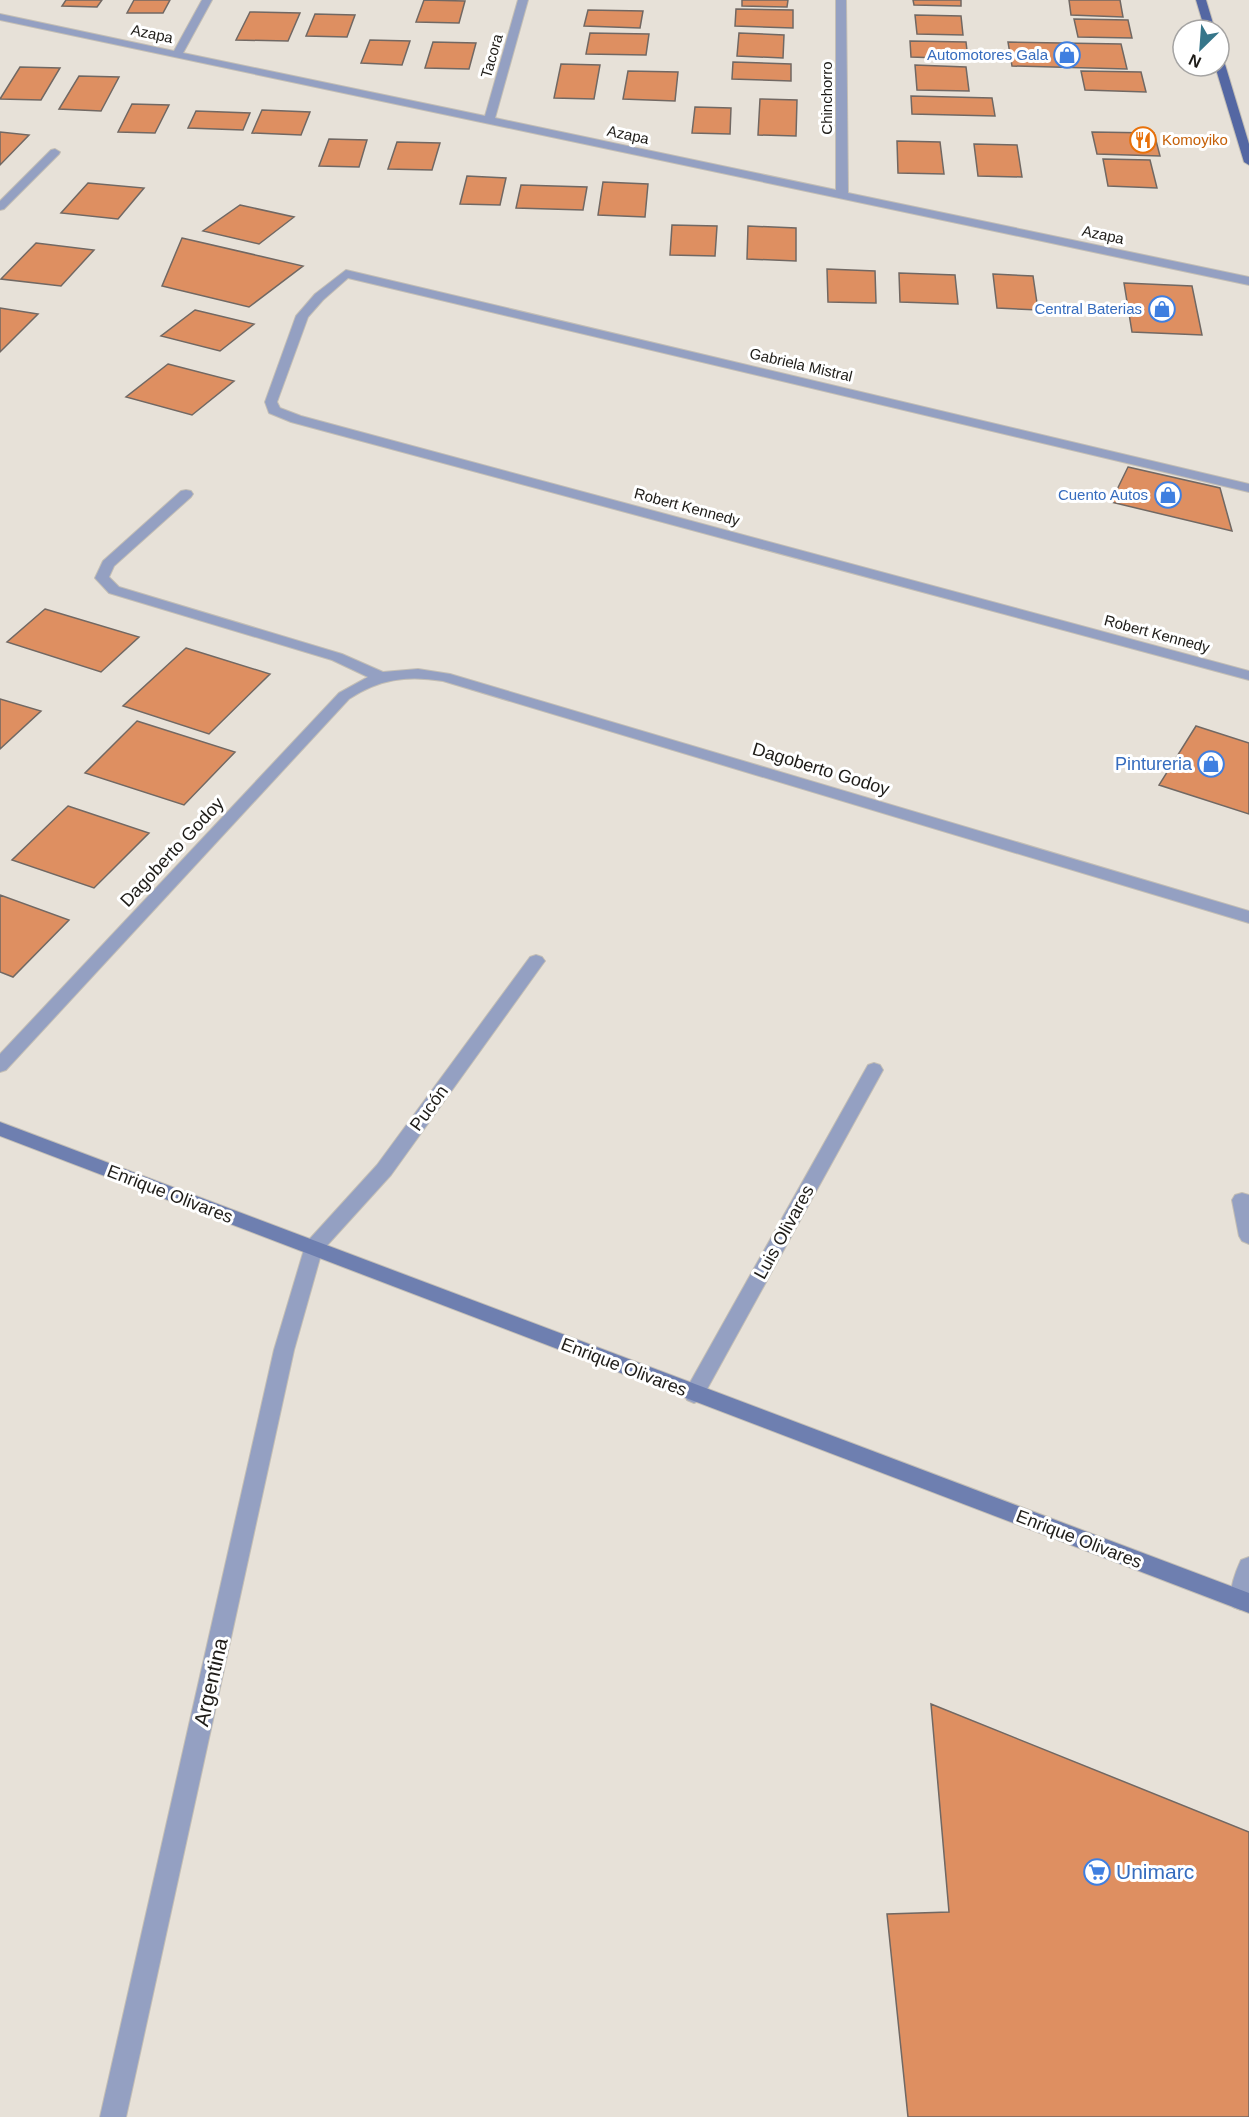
<svg xmlns="http://www.w3.org/2000/svg" width="1249" height="2117" font-family="Arial,sans-serif">
	<rect width="100%" height="100%" fill="#e7e1d8"/>
	<!-- building -->
	<path fill="#de8f61" stroke="#716863" stroke-width="1.5" d="M66 0H102L97 7 62 6Z
		M134 0H170L163 13H127Z
		M424 0 465 1 459 23 416 22Z
		M742 0H788L787 7 742 6Z
		M913 0H961V6L914 5Z
		M1069 0H1120L1123 17 1071 15Z
		M736 9 793 10V28L735 26Z
		M588 10 643 11 640 28 584 26Z
		M250 12 300 13 288 41 236 40Z
		M315 14 355 15 347 37 306 36Z
		M915 15 961 16 963 35 917 34Z
		M1074 19 1128 20 1132 38 1078 37Z
		M590 33 649 34 646 55 586 54Z
		M739 33 784 35 783 58 737 56Z
		M370 40 410 41 402 65 361 63Z
		M910 41 966 42 968 59 911 57Z
		M433 42 476 43 469 69 425 68Z
		M1008 42 1121 44 1127 69 1012 66Z
		M733 62 791 64V81L732 79Z
		M561 64 600 65 594 99 554 98Z
		M915 65 966 67 969 91 917 90Z
		M20 67 60 68 41 100 0 99Z
		M628 71 678 72 675 101 623 99Z
		M1081 71 1141 72 1146 92 1085 90Z
		M79 76 119 77 101 111 59 109Z
		M911 96 992 98 995 116 912 114Z
		M760 99 797 100 796 136 758 135Z
		M132 104 169 105 155 133 118 132Z
		M695 107 731 108 730 134 692 133Z
		M262 110 310 112 301 135 252 133Z
		M196 111 250 113 243 130 188 128Z
		M0 132 29 135 0 165Z
		M1092 132 1154 133 1160 156 1097 154Z
		M329 139 367 140 359 167 319 166Z
		M897 141 940 142 944 174 898 173Z
		M397 142 440 143 432 170 388 169Z
		M974 144 1017 145 1022 177 978 176Z
		M1103 159 1150 160 1157 188 1108 186Z
		M467 176 506 178 500 205 460 204Z
		M603 182 648 184 645 217 598 215Z
		M88 183 144 188 118 219 61 213Z
		M521 185 587 187 583 210 516 208Z
		M240 205 294 217 259 244 203 231Z
		M672 225 717 226 715 256 670 255Z
		M748 226 796 228V261L747 259Z
		M182 238 303 266 249 307 162 286Z
		M36 243 94 250 61 286 1 279Z
		M827 269 875 271 876 303 828 302Z
		M899 273 955 275 958 304 900 302Z
		M993 274 1033 276 1038 310 997 308Z
		M1124 283 1192 286 1202 335 1132 332Z
		M0 308 38 314 0 352Z
		M195 310 254 324 220 351 161 336Z
		M168 364 234 381 192 415 126 397Z
		M1128 467 1220 488 1232 531 1111 502Z
		M45 609 139 637 101 672 7 642Z
		M186 648 270 674 209 734 123 706Z
		M0 699 41 711 0 749Z
		M137 721 235 752 184 805 85 773Z
		M1196 726 1249 743V814L1159 785Z
		M68 806 149 833 94 888 12 860Z
		M0 895 69 920 13 977 0 972Z
		M931 1704 1249 1832V2117H908L887 1914 949 1912Z"/>
	<g fill="none" stroke-linecap="round" stroke-linejoin="round">
		<!-- minor casing -->
		<g stroke="#c3beb5" stroke-width="2">
			<path id="minor" d="M202 0H212L183 53 485 116 518 0H528L495 118 836 190V0H846L848 193 1249 277V285L0 20V14L174 51Z
				M55 149 60 152 59 154 4 209 0 210V201L51 150Z
				M346 270 1249 484V492L348 278 323 300 308 317 277 402 280 408 301 416 1249 671V680L291 422 269 413 265 402 296 316 315 294Z
				M186 490 191 491 193 494 191 497 114 566 109 577 119 587 342 654 383 672 418 669 450 674 1249 911V923L443 681C407 675 379 679 349 699L6 1070 0 1072V1054L339 693 368 677 332 660 109 593 95 578 103 561 181 491Z
				M536 955 542 957 545 961 542 965 391 1175 322 1251 294 1350 126 2117H100L274 1350 306 1243 377 1165 530 957Z
				M874 1063 880 1065 883 1070 701 1400 694 1403 687 1400 684 1394 687 1388 868 1065Z
				M1242 1193 1249 1195V1244L1242 1241 1239 1236 1232 1200 1235 1195Z
				M1249 1557V1607L1241 1610 1233 1607C1227 1594 1235 1573 1241 1560Z"/>
		</g>
		<!-- secondary casing -->
		<g stroke="#c3beb5" stroke-width="2">
			<path id="secondary" d="M0 1122 1249 1593V1613L0 1136Z"/>
		</g>
		<!-- primary casing -->
		<g stroke="#c3beb5" stroke-width="2">
			<path id="primary" d="M1196 0H1206L1215 30H1205Z
				M1219 58 1224 61 1249 144V165L1244 162 1215 66H1219Z"/>
		</g>
		<!-- minor -->
		<use href="#minor" fill="#94a0c2" fill-rule="evenodd"/>
		<!-- secondary -->
		<use href="#secondary" fill="#6e7fb0" fill-rule="evenodd"/>
		<!-- primary -->
		<use href="#primary" fill="#5467a3" fill-rule="evenodd"/>
	</g>
	<!-- icons -->
	<defs>
		<g id="shop-ring" transform="scale(1.35)"><circle r="9.5" fill="#fff" stroke="#3f7fe0" stroke-width="1.5"/><path d="M-5-2.5h2.3a2.7 3.5 0 0 1 5.4 0H5L5.5 6h-11ZM-1.5-2.5h3a1.5 2.3 0 0 0-3 0Z" fill="#3f7fe0"/></g>
		<g id="restaurant-ring" transform="scale(1.35)"><circle r="9.5" fill="#fff" stroke="#e8710a" stroke-width="1.5"/><path d="M-5-6h1v4h1v-4h1v4h1v-4h1v5L-1.5 .5V6h-2V.5L-5-1ZM5-6V6H3V1.5H1.5Q1.5-4 5-6Z" fill="#e8710a"/></g>
		<g id="supermarket-ring" transform="scale(1.35)"><circle r="9.5" fill="#fff" stroke="#3f7fe0" stroke-width="1.5"/><path d="M-6-5.5h2.5l.6 2H6L4.5 2H-2.5L-4.4-4H-6ZM-1.5 3.2a1.3 1.3 0 1 0 .1 0ZM3 3.2a1.3 1.3 0 1 0 .1 0Z" fill="#3f7fe0"/></g>
	</defs>
	<g fill-rule="evenodd">
		<use href="#shop-ring" x="1067" y="55"/>
		<use href="#restaurant-ring" x="1143" y="140"/>
		<use href="#shop-ring" x="1162" y="309"/>
		<use href="#shop-ring" x="1168" y="495"/>
		<use href="#shop-ring" x="1211" y="764"/>
		<use href="#supermarket-ring" x="1097" y="1872"/>
	</g>
	<g text-anchor="middle" stroke-width="6" stroke-linejoin="round" paint-order="stroke">
		<!-- far-street labels -->
		<g font-size="15" fill="#1e1c18" stroke="#fff">
			<text transform="translate(152 34) rotate(12)" y="5">Azapa</text>
			<text transform="translate(492 56) rotate(-74)" y="5">Tacora</text>
			<text transform="translate(827 98) rotate(-90)" y="5">Chinchorro</text>
			<text transform="translate(628 135) rotate(12)" y="5">Azapa</text>
			<text transform="translate(1103 235) rotate(12)" y="5">Azapa</text>
			<text transform="translate(801 365) rotate(13)" y="5">Gabriela Mistral</text>
			<text transform="translate(687 507) rotate(15)" y="5">Robert Kennedy</text>
			<text transform="translate(1157 634) rotate(15)" y="5">Robert Kennedy</text>
		</g>
		<!-- far-shop labels -->
		<g font-size="15" fill="#366cbe" stroke="#fff" text-anchor="end">
			<text x="1048" y="60">Automotores Gala</text>
			<text x="1142" y="314">Central Baterias</text>
			<text x="1148" y="500">Cuento Autos</text>
		</g>
		<!-- far-food labels -->
		<g font-size="15" fill="#c56008" stroke="#fff" text-anchor="start">
			<text x="1162" y="145">Komoyiko</text>
		</g>
		<!-- shop labels -->
		<g font-size="18" fill="#366cbe" stroke="#fff" text-anchor="end">
			<text x="1192" y="770">Pintureria</text>
		</g>
		<!-- street labels -->
		<g font-size="18" fill="#1e1c18" stroke="#fff">
			<text transform="translate(821 769) rotate(17)" y="6">Dagoberto Godoy</text>
			<text transform="translate(172 852) rotate(-47)" y="6">Dagoberto Godoy</text>
			<text transform="translate(429 1108) rotate(-54)" y="6">Pucón</text>
			<text transform="translate(170 1194) rotate(21)" y="6">Enrique Olivares</text>
			<text transform="translate(784 1232) rotate(-61)" y="6">Luis Olivares</text>
			<text transform="translate(624 1367) rotate(21)" y="6">Enrique Olivares</text>
			<text transform="translate(1079 1539) rotate(21)" y="6">Enrique Olivares</text>
		</g>
		<!-- near-street labels -->
		<g font-size="21" fill="#1e1c18" stroke="#fff">
			<text transform="translate(211 1682) rotate(-77)" y="7">Argentina</text>
		</g>
		<!-- near-shop labels -->
		<g font-size="21" fill="#366cbe" stroke="#fff" text-anchor="start">
			<text x="1116" y="1879">Unimarc</text>
		</g>
	</g>
	<!-- north arrow -->
	<g transform="translate(1201 48) rotate(205)"><circle r="28" fill="#ffffff" stroke="#a5a4a3" stroke-width="1.5"/>
	<path d="M0-4.5L10 22L0 15L-10 22Z" fill="#36768a"/>
	<text y="-9" font-size="16" font-weight="bold" text-anchor="middle" fill="#1e1c18">N</text>
	</g>
</svg>
